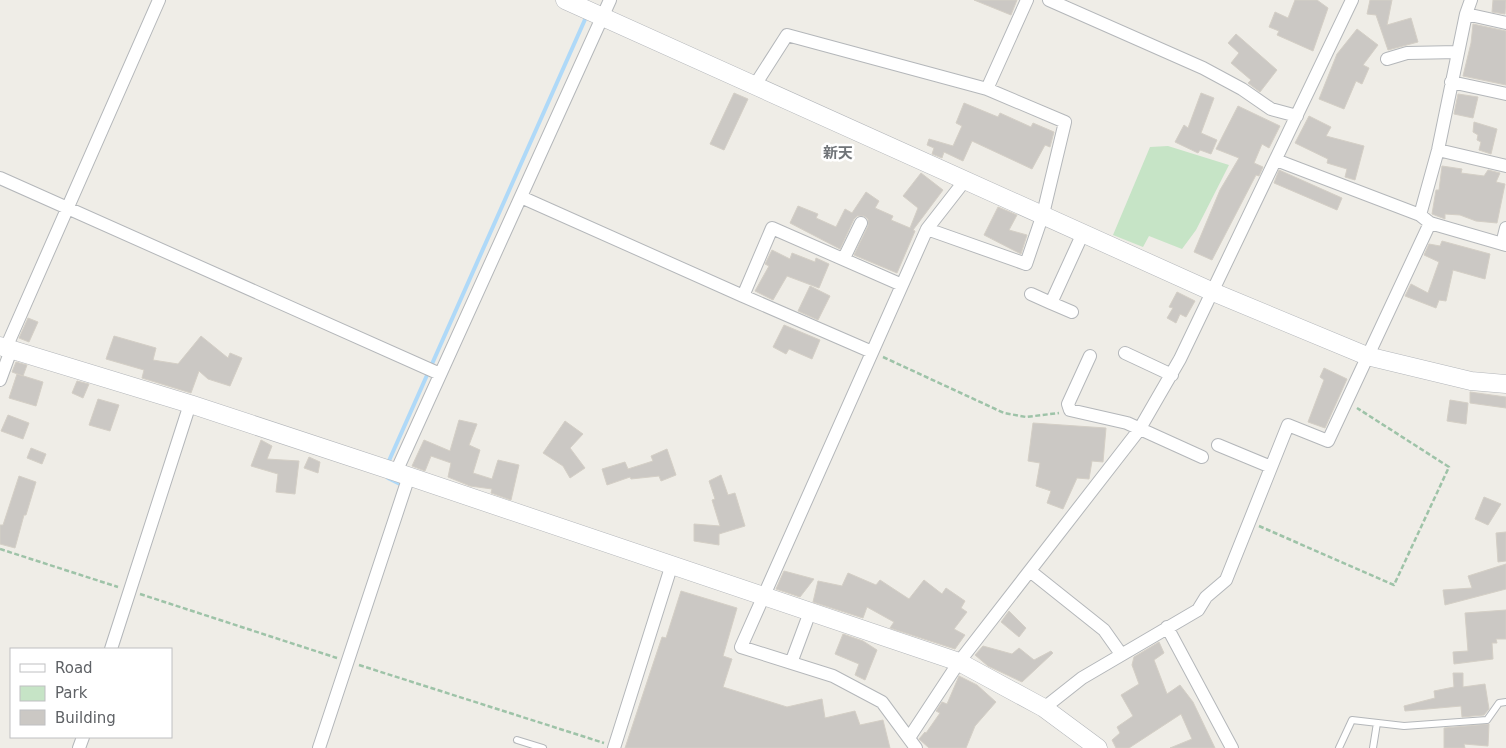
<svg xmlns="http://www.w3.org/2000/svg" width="1506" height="748" font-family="'DejaVu Sans','Noto Sans JP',sans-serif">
	<rect width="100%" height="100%" fill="#efede7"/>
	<!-- green -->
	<path fill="#c6e4c6" d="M1168 146 1229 165 1196 230 1182 249 1149 236 1143 247 1113 235 1150 147Z"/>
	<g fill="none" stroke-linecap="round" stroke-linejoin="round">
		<!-- stream -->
		<path stroke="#afd9f8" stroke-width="4" d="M388 463 587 15
			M388 478 404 486"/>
	</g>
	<!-- building -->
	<path fill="#cbc8c4" stroke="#d4cfc6" d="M974 0H1017L1011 15Z
		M1295 0H1317L1328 8 1313 51 1277 35 1279 31 1269 27 1275 12 1288 18Z
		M1370 0H1392L1387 25 1411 18 1418 42 1388 50 1376 15 1367 14Z
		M1493 0H1506L1505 14 1492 12Z
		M1473 24 1506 31V85L1463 76 1471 43Z
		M1357 29 1378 45 1363 65 1369 68 1362 84 1356 81 1344 109 1319 99 1337 54Z
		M1236 34 1277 70 1260 92 1248 83 1251 80 1231 63 1239 53 1228 43Z
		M734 93 748 99 724 150 710 144Z
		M1201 93 1214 98 1201 133 1217 140 1211 154 1200 150 1198 153 1175 142 1184 125 1188 128Z
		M1458 94 1478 97 1473 118 1454 114Z
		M964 103 998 117 1000 113 1031 127 1033 123 1054 132 1050 147 1045 145 1032 169 972 141 963 161 944 152 942 158 932 154 934 148 927 145 929 139 953 146 962 126 956 123Z
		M1238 106 1280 126 1269 148 1262 144 1254 163 1263 167 1259 176 1256 175 1212 260 1194 252 1220 190 1239 158 1216 149Z
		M1309 116 1331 127 1326 136 1364 146 1355 180 1345 177 1347 169 1327 163 1328 159 1295 143Z
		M1474 122 1497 129 1491 154 1479 150 1481 142 1477 140 1478 135 1473 132Z
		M1442 166 1462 169 1461 173 1484 176 1488 170 1500 173 1496 182 1505 184 1497 223 1476 221 1460 215 1445 214V219L1432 214 1436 190H1439Z
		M1279 170 1342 198 1337 210 1274 183Z
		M921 173 943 190 913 230 915 231 897 273 854 255 868 226V219L864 216H857L854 219 840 249 790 223 798 206 818 214 816 218 836 227 845 209 852 213 866 192 879 201 875 208 893 216 891 220 910 228 918 208 903 196Z
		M998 207 1017 215 1009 230 1027 235 1021 254 984 235Z
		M1442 241 1490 254 1485 279 1453 270 1446 301 1439 300 1436 308 1405 296 1411 284 1428 293 1439 262 1424 255 1429 244 1440 246Z
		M772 250 790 259 792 253 815 262 816 258 829 264 819 288 787 276 773 300 755 291 769 266 765 264Z
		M810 286 830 296 818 320 798 311Z
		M1177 292 1195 301 1186 317 1180 314 1176 323 1167 318 1173 308 1169 307Z
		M28 318 38 322 29 342 19 338Z
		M784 325 820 340 812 359 789 349 786 354 773 347Z
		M114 336 156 348 153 360 178 364 201 336 228 358 230 353 242 358 230 386 208 379 199 371 191 393 142 378 144 370 106 359Z
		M16 362 27 365 23 376 12 372Z
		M1324 368 1347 379 1325 428 1308 422 1324 380 1320 377Z
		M17 374 43 382 36 406 9 398Z
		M77 381 89 384 83 398 72 393Z
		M1470 392 1506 397V408L1470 403Z
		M98 399 119 405 110 431 89 425Z
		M1450 400 1468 403 1466 424 1447 421Z
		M8 415 29 423 23 439 1 431Z
		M459 420 477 424 469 445 480 450 473 473 492 479 498 460 519 465 511 500 491 493 492 489 470 486 448 477 451 463 431 456 425 471 412 466 424 440 450 451Z
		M565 421 583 434 570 448 585 468 570 478 563 466 543 453Z
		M1033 423 1106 428 1103 462 1092 461 1089 479 1077 478 1063 509 1047 503 1051 491 1036 486 1040 463 1028 461Z
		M261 440 272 446 267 459 299 461 295 494 276 492 278 474 251 466Z
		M31 448 46 454 42 464 27 458Z
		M667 449 676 475 661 481 659 476 631 479 630 477 607 485 602 469 625 462 628 469 653 461 651 456Z
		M309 457 320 462 318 473 304 468Z
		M721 475 728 495 735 493 745 526 719 534V545L694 541V524L720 526 712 500 715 499 709 481Z
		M19 476 36 482 26 515H24L15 548 0 544V525H3Z
		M1484 497 1501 504 1488 525 1475 519Z
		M1506 532V561L1498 562 1496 533Z
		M1506 564V589L1445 605 1443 590 1472 588 1468 576Z
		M784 571 814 579 800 597 776 589Z
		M848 573 876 585 880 580 909 599 924 580 942 594 946 588 965 601 961 608 967 612 954 629 965 635 955 649 890 628 894 622 867 607 863 618 813 602 818 581 842 586Z
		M681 591 737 608 723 656 732 659 723 687 787 707 822 699 825 718 855 711 860 725 883 720 890 748H625L662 637 666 638Z
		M1506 610V639H1496L1497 643H1492L1493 659 1454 664 1453 652 1468 651 1465 613Z
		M1009 611 1026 628 1019 637 1001 622Z
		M843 634 863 641 877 650 865 680 855 675 859 664 835 654Z
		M1159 642 1164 653 1154 660 1167 694 1180 685 1193 702 1215 748H1170L1192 739 1181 714 1129 748H1116L1112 740 1120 733 1117 727 1133 716 1121 695 1139 684 1132 665 1134 657Z
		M983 646 1012 654 1019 648 1034 660 1051 651 1053 653 1022 682 988 666 975 655Z
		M1453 673H1463V687L1485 684 1489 709 1484 715 1462 717 1461 706 1405 711 1404 706 1435 698 1434 691 1454 687Z
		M959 676 977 685 996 702 975 726 966 748H929L919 739 925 732 926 733 940 713 936 711 942 702 947 704Z
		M1489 724 1488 746 1464 744 1465 748H1444V728Z"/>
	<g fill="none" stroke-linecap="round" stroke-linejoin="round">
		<!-- lane casing -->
		<g stroke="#b4b7ba" stroke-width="8">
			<path id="lane" d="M517 740 543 748
				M1339 748 1352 720 1404 726 1487 720 1499 703 1506 702
				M1373 748 1377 723"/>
		</g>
		<!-- street casing -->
		<g stroke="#b4b7ba" stroke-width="14">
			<path id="street" d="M1049 0 1203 68 1242 89 1271 109 1297 116
				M1466 14 1506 23
				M1387 59 1407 53 1458 52
				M1451 82 1506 94
				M755 85 787 35 987 89 1065 122 1043 214 1026 264 927 229 741 647 833 676 882 702 916 748
				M987 89 1027 0
				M1438 150 1506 166
				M1276 160 1420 215 1430 223 1506 245
				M0 178 440 374
				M521 197 743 296
				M1420 215 1438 150 1466 14 1471 0
				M927 229 966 179
				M1502 244 1506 228
				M844 258 861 223
				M1031 294 1051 303
				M1072 312 1051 303 1083 233
				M872 352 743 296 772 228 902 285
				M1125 353 1172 375
				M1090 356 1068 404 1070 410 1127 423 1202 457
				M0 380 11 350 9 341 159 0
				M1218 445 1271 467
				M396 472 610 0
				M1030 571 1104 630 1121 654
				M1167 627 1232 748
				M111 649 190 404
				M791 663 810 612
				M1044 708 1082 678 1198 610 1206 597 1226 580 1288 425 1328 441 1430 223
				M909 738 959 662 1139 430 1180 359 1352 0
				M79 748 83 737
				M319 748 409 476
				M614 748 672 564"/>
		</g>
		<!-- secondary casing -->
		<g stroke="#b3b6ba" stroke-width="19">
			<path id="secondary" d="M565 0 1213 292 1367 356 1471 381 1506 384
				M0 346 190 404 396 472 959 662 1044 708 1098 748"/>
		</g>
		<!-- path -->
		<path stroke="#9ec3a8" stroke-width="2.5" stroke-dasharray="5 2.5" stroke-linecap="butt" d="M883 357 1004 413 1026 417 1059 413
			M1259 526 1394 585 1449 467 1357 408
			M0 549 118 587
			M140 594 337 658
			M359 665 604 743"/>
		<!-- lane -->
		<use href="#lane" stroke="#fff" stroke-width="6"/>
		<!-- street -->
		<use href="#street" stroke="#fff" stroke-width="12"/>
		<!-- secondary -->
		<use href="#secondary" stroke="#fff" stroke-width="18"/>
	</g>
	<g text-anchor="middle" stroke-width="5" stroke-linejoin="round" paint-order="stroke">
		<!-- quarter labels -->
		<g font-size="15" font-weight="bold" fill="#707478" stroke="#fff">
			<text x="838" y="158">新天</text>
		</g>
	</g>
	<!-- legend -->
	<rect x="10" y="648" width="162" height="90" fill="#ffffff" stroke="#bfc0c2"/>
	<rect x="20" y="664" width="25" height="8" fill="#ffffff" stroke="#bfc0c2"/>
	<text x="55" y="673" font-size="15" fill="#5f6266">Road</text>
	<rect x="20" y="686" width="25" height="15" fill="#c6e4c6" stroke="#bfc0c2"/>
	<text x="55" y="698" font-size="15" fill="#5f6266">Park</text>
	<rect x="20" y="710" width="25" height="15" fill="#cbc8c4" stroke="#bfc0c2"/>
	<text x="55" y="723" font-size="15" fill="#5f6266">Building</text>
</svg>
